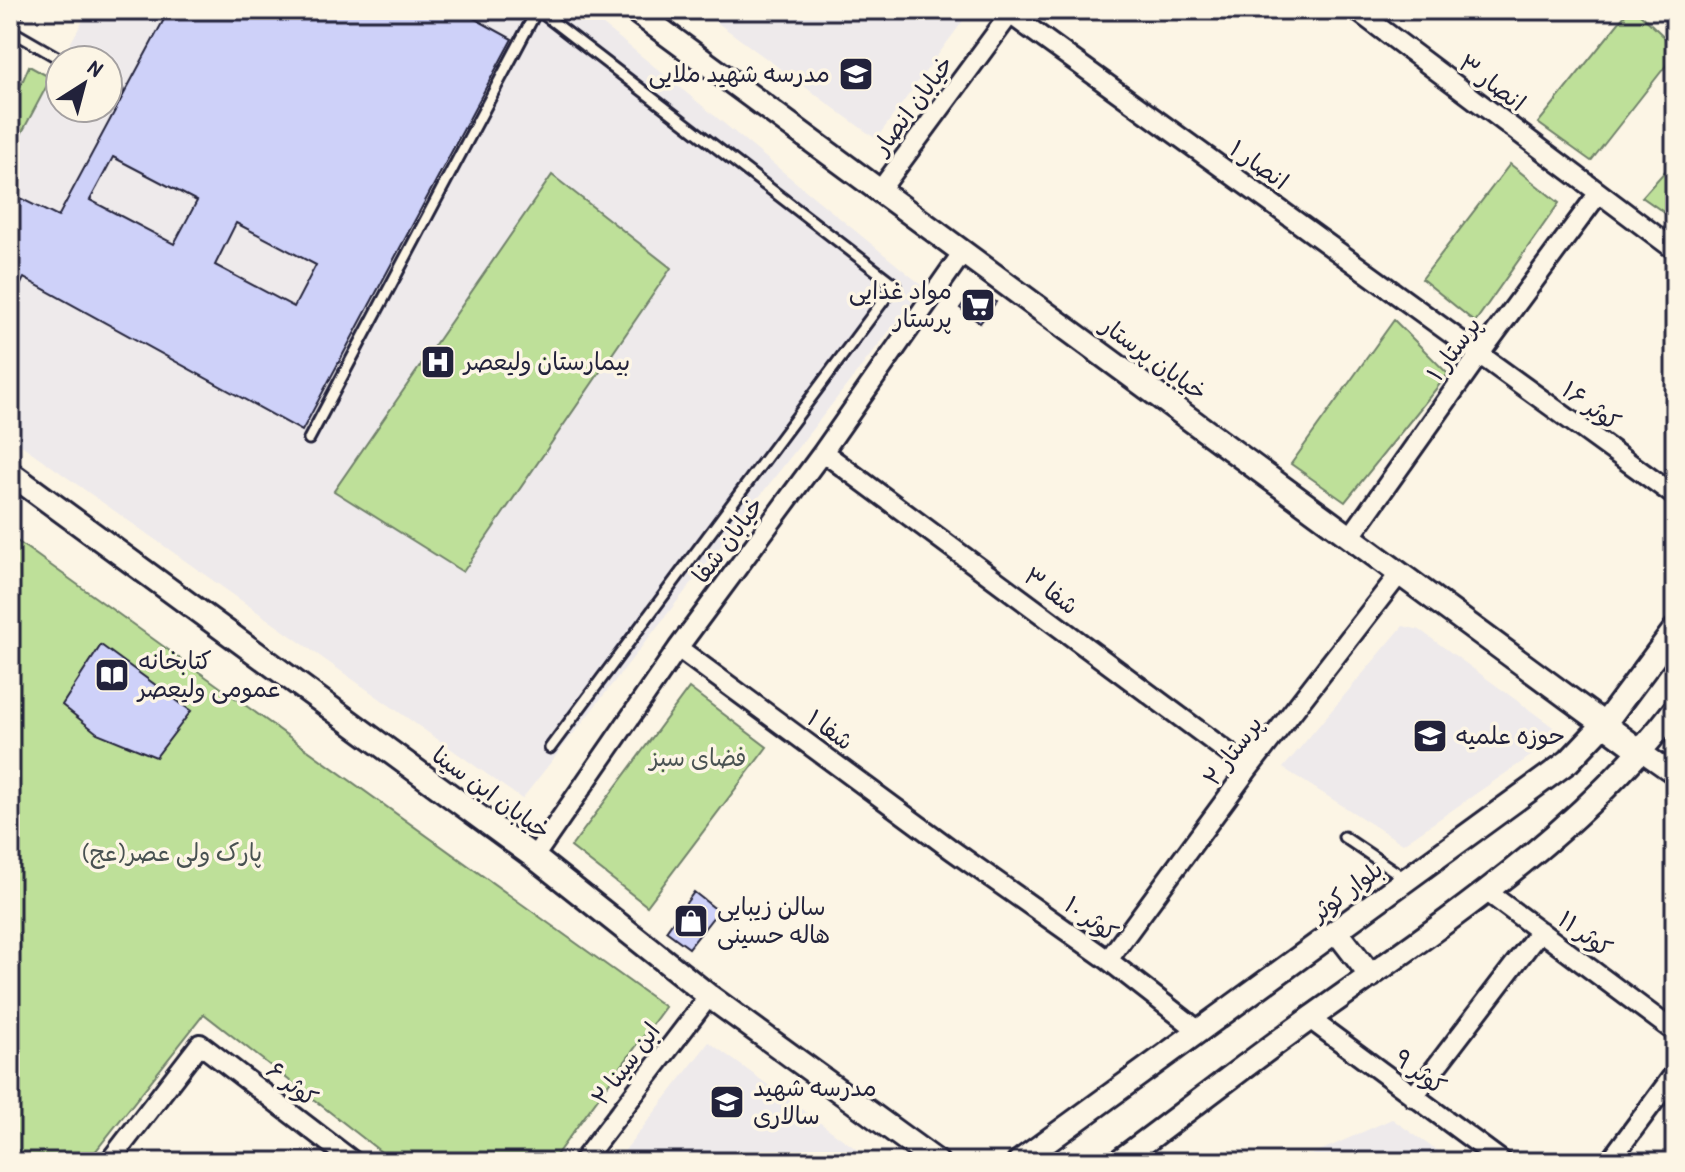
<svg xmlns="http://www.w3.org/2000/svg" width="1685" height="1172" font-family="'Patrick Hand','Playpen Sans Arabic',sans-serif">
	<rect width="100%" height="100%" fill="#fcf5e5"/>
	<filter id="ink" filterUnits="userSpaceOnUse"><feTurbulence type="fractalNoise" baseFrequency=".0125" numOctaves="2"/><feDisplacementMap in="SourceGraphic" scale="16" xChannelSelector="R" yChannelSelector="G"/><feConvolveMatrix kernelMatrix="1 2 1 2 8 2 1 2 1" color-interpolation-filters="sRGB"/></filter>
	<g filter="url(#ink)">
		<!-- built -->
		<path fill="#eeeaeb" d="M89 10H585L924 287 522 799 10 437V155L60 63V108H108V60H61Z
			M700 10H971L876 139Z
			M1403 626 1420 630 1553 727 1545 746 1403 844 1283 768Z
			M709 1042 874 1162H616Z
			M1392 1119 1453 1162H1295Z"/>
		<!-- green -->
		<path fill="#bee099" stroke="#70816a" stroke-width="2" d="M1629 10H1636L1675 47V54L1591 161 1538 123Z
			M29 66 51 78 10 155V111Z
			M1675 160V220L1642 197Z
			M1510 164 1559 203 1475 322 1422 279Z
			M552 175 671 268 463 572 334 491Z
			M1394 320 1448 374 1345 502 1291 464Z
			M10 536 665 1007 551 1162H394L204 1014 87 1162H10Z
			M689 688 767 747 647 906 571 847Z"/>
		<!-- building -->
		<path fill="#ced1f9" stroke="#22223b" stroke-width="2" fill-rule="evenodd" d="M169 10H459L512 39 302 431 24 278 10 305V193L58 217ZM113 157 197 201 174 244 90 200ZM236 223 316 265 294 307 215 265Z
			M982 294 996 302 980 323 960 308 969 296Z
			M101 645 191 711 156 757 97 733 62 705Z
			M694 892 718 911 689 948 666 931Z"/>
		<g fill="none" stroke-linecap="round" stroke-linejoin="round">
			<!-- service casing -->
			<g stroke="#22223b" stroke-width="15">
				<path id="service" d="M538 10 895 285 550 748
					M10 30 62 60
					M108 86 117 91
					M309 439 537 10
					M1344 837 1406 879"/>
			</g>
			<!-- minor casing -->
			<g stroke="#22223b" stroke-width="24">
				<path id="minor" d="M1356 10 1675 250
					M1010 14 1675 496
					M10 15 13 10
					M881 189 1013 10
					M823 452 1249 768
					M1351 536 1479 355 1598 194
					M678 648 952 850 1108 960 1199 1031
					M1642 752 1675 775
					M534 857 678 648 823 452 963 252
					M1486 891 1675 1032
					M1108 960 1249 768 1400 573
					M1310 1019 1503 1162
					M1413 1097 1540 931
					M109 1162 200 1044 354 1162
					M582 1162 709 996
					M1609 1162 1675 1073"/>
			</g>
			<!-- tertiary casing -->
			<g stroke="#22223b" stroke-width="28">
				<path id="tertiary" d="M634 10 1642 752
					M10 473 534 857 709 996 937 1162
					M1337 932 1371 976
					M1019 1162 1569 761 1605 723 1675 629
					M1118 1162C1183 1114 1246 1064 1312 1017 1441 925 1578 836 1675 709"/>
			</g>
			<!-- service -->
			<use href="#service" stroke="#fcf5e5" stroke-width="9"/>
			<!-- minor -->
			<use href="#minor" stroke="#fcf5e5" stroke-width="18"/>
			<!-- tertiary -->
			<use href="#tertiary" stroke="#fcf5e5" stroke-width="22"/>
		</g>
	</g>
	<!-- icons -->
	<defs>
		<g id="school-square" transform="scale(1.8)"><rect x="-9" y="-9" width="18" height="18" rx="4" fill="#22223b" stroke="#fcf5e5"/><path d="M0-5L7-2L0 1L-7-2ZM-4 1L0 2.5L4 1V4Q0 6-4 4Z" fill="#fff"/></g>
		<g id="supermarket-square" transform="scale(1.8)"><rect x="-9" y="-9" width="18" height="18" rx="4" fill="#22223b" stroke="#fcf5e5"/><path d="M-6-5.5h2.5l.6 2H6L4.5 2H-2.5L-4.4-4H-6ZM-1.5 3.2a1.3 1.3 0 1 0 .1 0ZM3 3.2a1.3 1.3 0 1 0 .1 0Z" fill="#fff"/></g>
		<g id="hospital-square" transform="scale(1.8)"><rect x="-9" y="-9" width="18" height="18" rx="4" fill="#22223b" stroke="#fcf5e5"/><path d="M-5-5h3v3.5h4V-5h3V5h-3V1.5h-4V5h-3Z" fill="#fff"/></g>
		<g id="library-square" transform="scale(1.8)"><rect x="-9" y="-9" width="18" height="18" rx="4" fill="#22223b" stroke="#fcf5e5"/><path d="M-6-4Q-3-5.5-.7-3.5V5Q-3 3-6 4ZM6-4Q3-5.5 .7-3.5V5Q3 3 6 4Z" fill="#fff"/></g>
		<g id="university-square" transform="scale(1.8)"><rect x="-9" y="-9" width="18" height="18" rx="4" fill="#22223b" stroke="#fcf5e5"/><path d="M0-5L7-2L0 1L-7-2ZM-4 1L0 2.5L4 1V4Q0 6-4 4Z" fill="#fff"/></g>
		<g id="shop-square" transform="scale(1.8)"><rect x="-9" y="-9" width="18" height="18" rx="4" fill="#22223b" stroke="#fcf5e5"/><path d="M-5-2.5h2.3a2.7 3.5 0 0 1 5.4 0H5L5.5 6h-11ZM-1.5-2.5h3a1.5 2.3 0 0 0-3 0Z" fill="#fff"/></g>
	</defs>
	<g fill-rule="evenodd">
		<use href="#school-square" x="856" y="74"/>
		<use href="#supermarket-square" x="978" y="305"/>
		<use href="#hospital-square" x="438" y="362"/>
		<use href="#library-square" x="112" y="675"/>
		<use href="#university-square" x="1430" y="736"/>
		<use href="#shop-square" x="691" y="921"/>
		<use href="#school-square" x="727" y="1102"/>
	</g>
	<g text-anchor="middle" stroke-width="7" stroke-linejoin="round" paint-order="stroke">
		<!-- poi labels -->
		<g font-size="24" fill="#22223b" stroke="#fcf5e5" text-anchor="start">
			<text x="830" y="82" text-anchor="end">مدرسه شهید ملایی</text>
			<text x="952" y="299" text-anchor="end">مواد غذایی<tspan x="952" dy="28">پرستار</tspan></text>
			<text x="464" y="370">بیمارستان ولیعصر</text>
			<text x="138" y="669">کتابخانه<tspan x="138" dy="28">عمومی ولیعصر</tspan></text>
			<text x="1456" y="744">حوزه علمیه</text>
			<text x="717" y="915">سالن زیبایی<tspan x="717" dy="28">هاله حسینی</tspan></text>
			<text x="753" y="1096">مدرسه شهید<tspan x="753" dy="28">سالاری</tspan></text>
		</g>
		<!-- street labels -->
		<g font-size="24" fill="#22223b" stroke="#fcf5e5">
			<text transform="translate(1492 83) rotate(37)" y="8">انصار ۳</text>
			<text transform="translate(913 105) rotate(-53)" y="8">خیابان انصار</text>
			<text transform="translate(1259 165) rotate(36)" y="8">انصار ۱</text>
			<text transform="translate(1454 349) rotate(-54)" y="8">پرستار ۱</text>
			<text transform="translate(1154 359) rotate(36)" y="8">خیابان پرستار</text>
			<text transform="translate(1591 406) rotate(36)" y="8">کوثر ۱۶</text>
			<text transform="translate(728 540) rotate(-53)" y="8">خیابان شفا</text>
			<text transform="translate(1051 591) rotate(37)" y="8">شفا ۳</text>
			<text transform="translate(830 730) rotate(36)" y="8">شفا ۱</text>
			<text transform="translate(1233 751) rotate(-53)" y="8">پرستار ۲</text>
			<text transform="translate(491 793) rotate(36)" y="8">خیابان ابن سینا</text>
			<text transform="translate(1347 891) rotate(-37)" y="8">بلوار کوثر</text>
			<text transform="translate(1091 919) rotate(36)" y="8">کوثر ۱۰</text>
			<text transform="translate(1585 934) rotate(36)" y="8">کوثر ۱۱</text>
			<text transform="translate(626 1064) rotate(-53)" y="8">ابن سینا ۲</text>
			<text transform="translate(1420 1072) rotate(37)" y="8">کوثر ۹</text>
			<text transform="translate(292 1084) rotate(38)" y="8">کوثر ۶</text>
		</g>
		<!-- park labels -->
		<g font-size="24" fill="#495252" stroke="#fcf5e5">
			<text x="698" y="766">فضای سبز</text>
			<text x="172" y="861">پارک ولی عصر(عج)</text>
		</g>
	</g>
	<!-- margin -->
	<rect width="1685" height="1172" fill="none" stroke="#fcf5e5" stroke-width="40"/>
	<rect x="20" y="20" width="1645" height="1132" fill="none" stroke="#22223b" stroke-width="3" filter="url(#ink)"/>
	<!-- north arrow -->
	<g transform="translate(84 84) rotate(36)"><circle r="38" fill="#fcf5e5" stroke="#a5a1a1" stroke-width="2"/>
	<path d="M0-6L14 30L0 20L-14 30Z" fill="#22223b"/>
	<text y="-12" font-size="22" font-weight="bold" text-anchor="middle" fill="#22223b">N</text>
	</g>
</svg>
